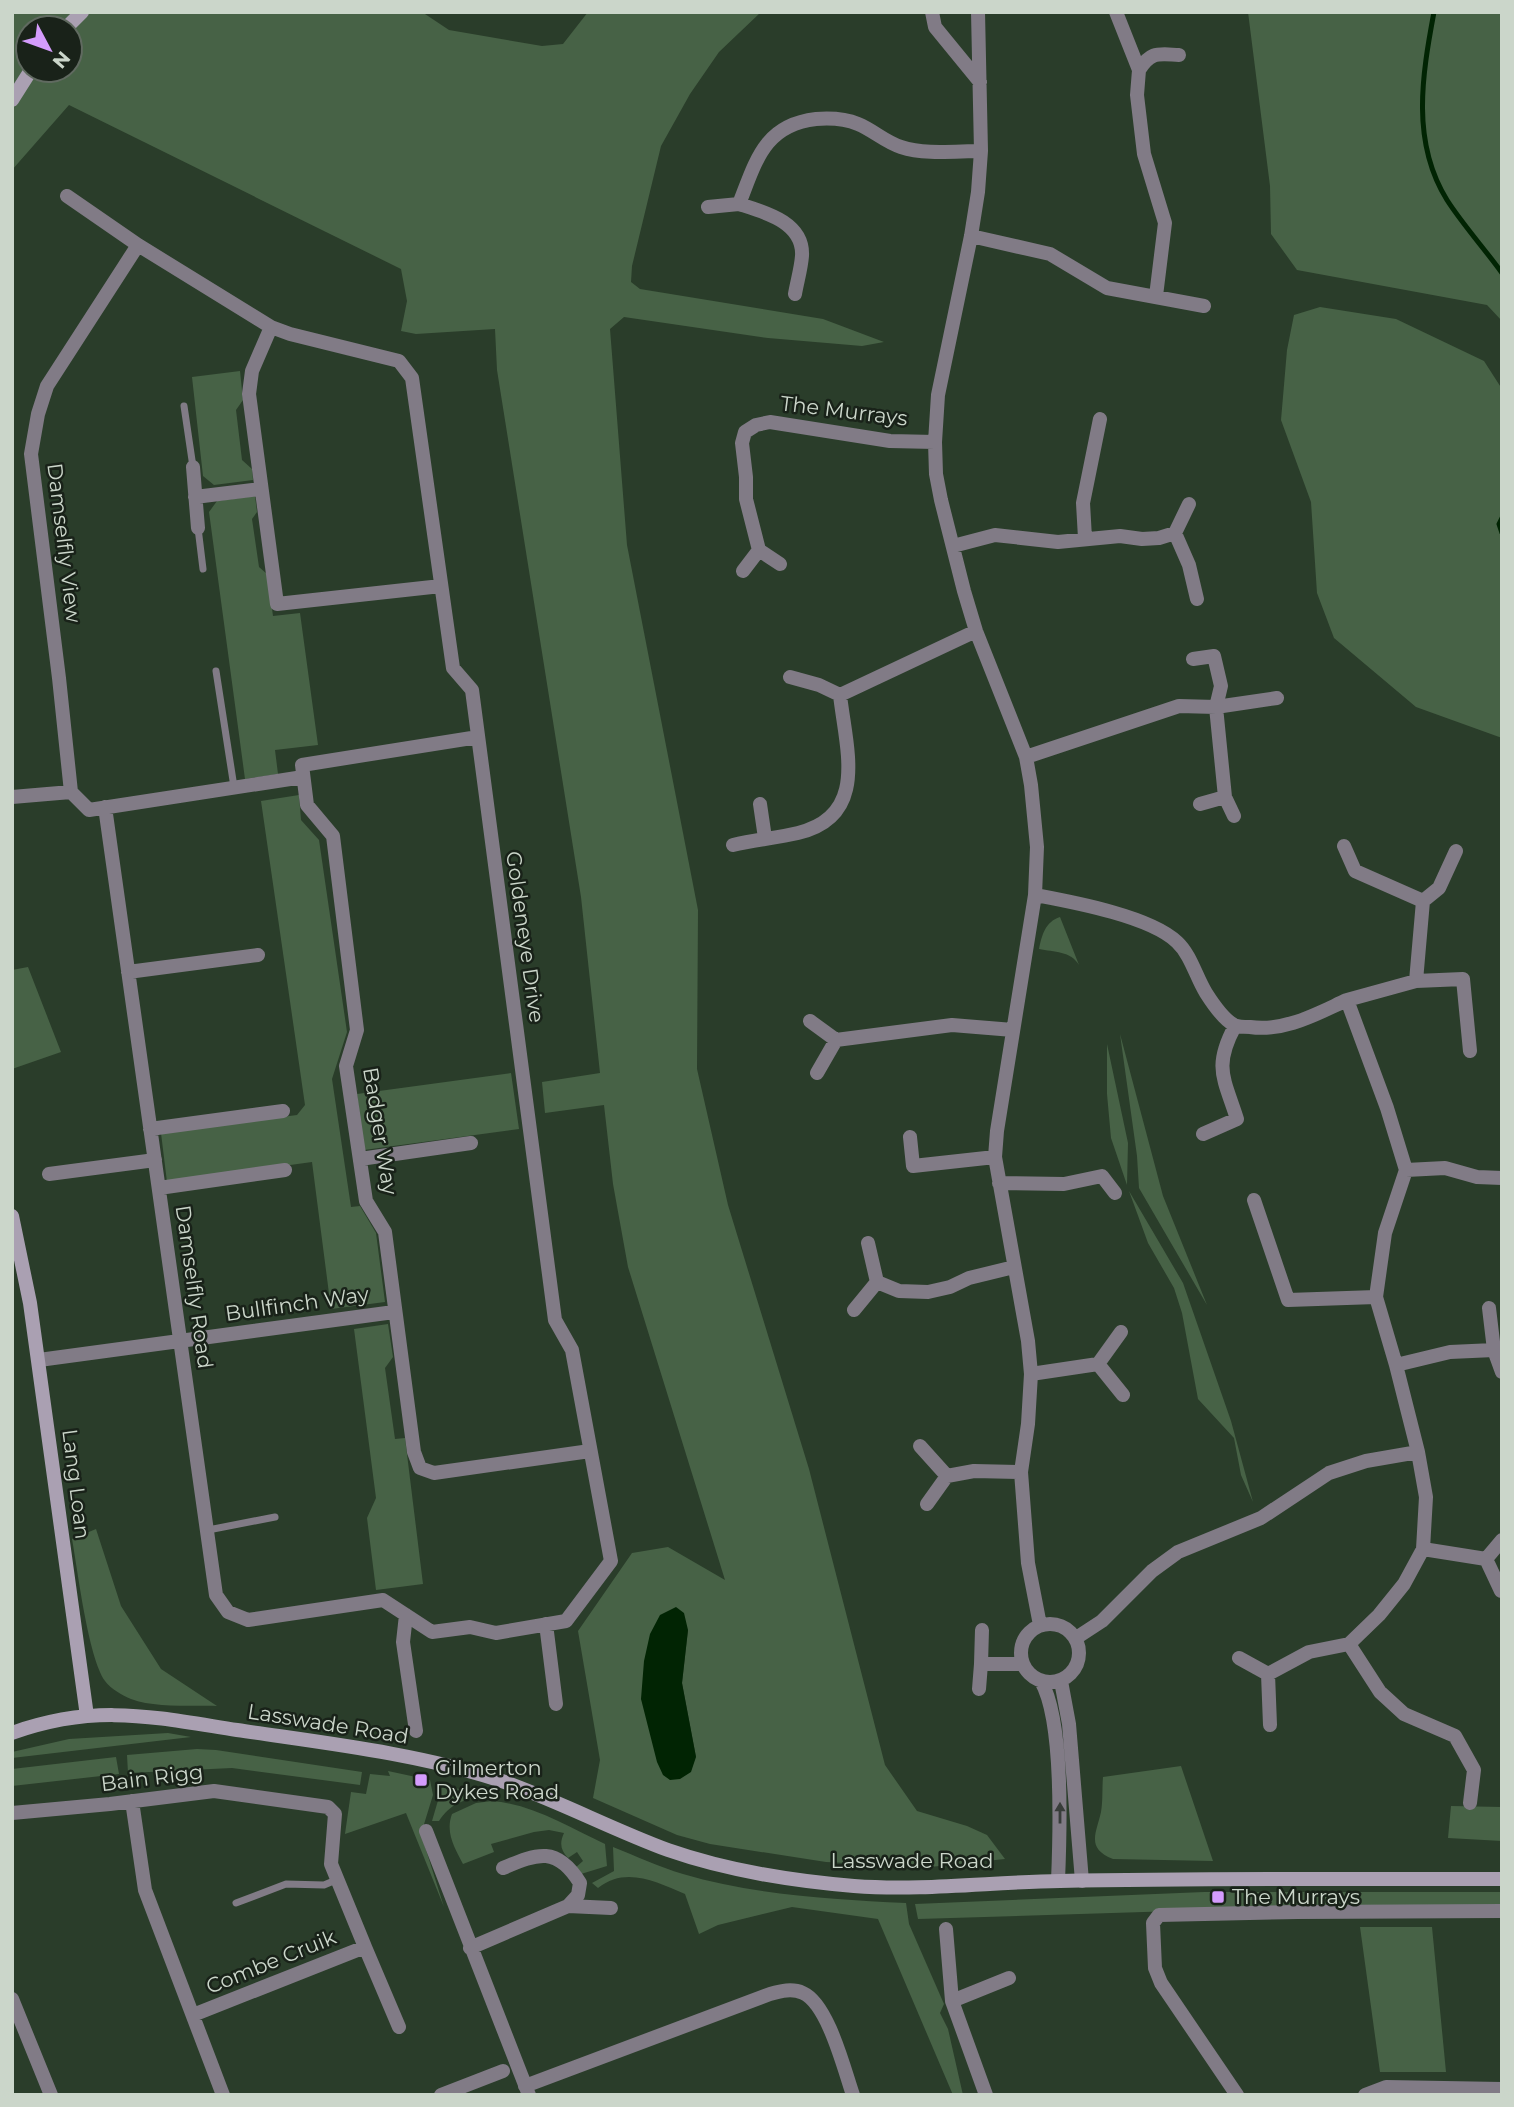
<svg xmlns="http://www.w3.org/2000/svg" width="1514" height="2107" font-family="Montserrat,sans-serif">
	<rect width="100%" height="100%" fill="#2a3d2a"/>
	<!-- green -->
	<path fill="#476246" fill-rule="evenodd" d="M12 12H422L449 30 542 46 563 44 588 12H761L719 52 690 94 661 146 632 266 631 282 640 289 823 319 884 342 862 346 768 338 624 317 610 329 627 545 698 910 697 1069 728 1205 809 1469 885 1765 917 1811 967 1826 987 1835 1005 1859 930 1867 826 1862 710 1844 677 1835 593 1798 600 1760 578 1631 632 1553 668 1547 725 1580 628 1267 613 1184 604 1105 545 1113 542 1082 600 1073 581 897 497 370 495 329 416 334 401 331 407 301 401 269 69 105 12 170ZM28 28H70V70H28ZM688 1630 682 1683 696 1757 641 1699Z
		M1248 12H1502V321L1487 305 1297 270 1271 234 1270 186Z
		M1320 307 1396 319 1484 361 1502 389V738L1416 707 1334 638 1317 593 1311 502 1281 420 1287 350 1294 315Z
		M240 371 243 400 236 410 242 460 252 469 253 480 214 485 203 476 192 377Z
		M255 496 257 512 252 519 259 567 267 574 273 616 300 613 318 745 275 750 278 774 245 779 209 512 217 501Z
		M299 795 301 820 319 840 347 1032 332 1079 351 1207 360 1206 376 1233 385 1302 331 1309 312 1162 167 1182 161 1133 297 1115 305 1105 261 801Z
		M1060 917 1079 965C1071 951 1054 952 1039 949 1042 935 1045 922 1060 917Z
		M28 967 61 1052 12 1069V970Z
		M1120 1034 1163 1196 1207 1305 1139 1188 1137 1156Z
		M1107 1044 1128 1143 1127 1185 1111 1138 1107 1094Z
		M511 1073 519 1129 364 1150 357 1094Z
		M1129 1191 1183 1283 1231 1421 1253 1502 1241 1475 1234 1438 1198 1399 1182 1313 1174 1288 1148 1243Z
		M388 1324 393 1357 385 1368 395 1439 405 1438 423 1584 376 1590 367 1518 376 1498 354 1329Z
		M96 1529 121 1606 161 1669 217 1706C192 1705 154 1708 131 1699 122 1695 111 1689 105 1681 88 1656 78 1572 72 1539Z
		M168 1733 191 1737 12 1758V1752L69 1739Z
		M197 1749 216 1750 362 1772 360 1785 232 1768 128 1773 127 1755Z
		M116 1757 119 1774 12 1786V1769Z
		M1181 1766 1213 1861 1113 1859C1086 1848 1096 1834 1101 1812 1103 1801 1102 1788 1103 1777Z
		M388 1771 430 1780 433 1795 421 1834 444 1907 406 1813 345 1834 351 1792 366 1794 370 1774 390 1776Z
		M439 1784 483 1795C463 1800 450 1804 439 1821H432L439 1797Z
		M492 1801C532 1804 569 1827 605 1844L607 1866 581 1874 575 1868 583 1861 577 1852 568 1858C561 1850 559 1844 564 1833L549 1830 534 1832 491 1844 494 1852 463 1864C455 1848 445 1833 452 1814L476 1803Z
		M1451 1806 1502 1807V1841L1448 1838Z
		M613 1847C636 1856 659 1867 683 1874 754 1895 832 1899 906 1903L909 1924 944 2004 940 2013 948 2029 963 2095H953L878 1919 792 1907 718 1925 699 1934 685 1894C656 1882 626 1866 598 1888L592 1883 614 1871Z
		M1204 1892H1502V1906L1369 1905 918 1919 915 1904Z
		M1360 1927H1432L1446 2072H1380Z"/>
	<!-- water -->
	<path fill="#012403" d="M676 1607 684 1613 688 1630 682 1683 696 1757 691 1772 680 1779 670 1780 663 1775 657 1762 641 1699 644 1661 650 1634 660 1615Z"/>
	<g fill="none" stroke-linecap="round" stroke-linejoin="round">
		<!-- stream -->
		<path stroke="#012403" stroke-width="5" d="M1434 12C1422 76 1411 142 1447 200 1463 225 1484 248 1502 273
			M1502 518 1499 524 1502 533"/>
		<!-- lane -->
		<path stroke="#817b86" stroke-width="7" d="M184 406 193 467
			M198 528 203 569
			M216 671 234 787
			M208 1530 275 1517
			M236 1903 286 1884 324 1885 336 1880"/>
		<!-- street -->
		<path stroke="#817b86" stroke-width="14" d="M932 12 935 27 980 82
			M978 12 981 151 978 192 971 236 938 395 935 442 936 474 941 500 964 591 976 631 1026 757 1031 785 1037 847 1035 895 997 1131 995 1157 1028 1341 1031 1374 1028 1424 1021 1472 1028 1563 1040 1625
			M1116 12 1139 70 1137 95 1144 154 1165 223 1156 296
			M1139 70C1151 51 1158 54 1179 55
			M67 196 138 245 271 327 290 334 399 361 412 378 453 668 472 690 555 1320 572 1350 611 1561 566 1621 496 1633 470 1627 432 1632 383 1600 248 1620 228 1612 216 1595 105 807
			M708 207 739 204
			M971 236 1050 254 1107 288 1204 306
			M138 245 47 386 38 414 31 454 59 678 71 792 89 810 303 777
			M795 294C797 282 801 269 802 256 804 222 764 212 739 204 756 161 764 125 816 119 829 118 846 119 858 124 873 130 885 142 901 147 925 155 956 151 981 151
			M271 327 252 371 249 394 277 604 441 586
			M193 467 198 528
			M195 497 260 489
			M1175 533 1189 504
			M1085 538 1083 503 1100 419
			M953 546 995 535 1058 542 1120 536 1142 539 1159 538 1175 533 1189 565 1197 599
			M780 564 759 550 746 499V477L742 443 745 432 756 425 770 422 890 441 935 442
			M743 571 759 550
			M1193 659 1214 656 1221 686 1216 707 1225 797 1234 816
			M840 695 976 631
			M478 737 302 765 307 805 333 836 357 1030 346 1066 366 1201 385 1232 414 1452 420 1468 434 1473 590 1451
			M1026 757 1179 706 1216 707 1277 698
			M12 797 71 792
			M760 804 765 838
			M1200 804 1225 797
			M733 845C754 840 776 838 798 833 869 816 846 749 840 695L819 685 790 677
			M1344 846 1355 871 1423 901 1416 981
			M1035 895C1072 902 1150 916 1177 942 1191 955 1196 977 1206 993 1213 1004 1223 1019 1234 1025 1238 1027 1246 1027 1250 1027 1285 1032 1316 1014 1347 1000L1387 1108 1406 1170 1385 1233 1376 1297 1396 1365 1418 1452 1366 1461 1329 1473 1261 1518 1178 1552 1152 1571 1102 1621 1076 1638
			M1423 901 1439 888 1456 851
			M128 972 258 955
			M1347 1000 1416 981 1463 979 1470 1051
			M810 1021 836 1040 952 1025 1013 1030
			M817 1073 836 1040
			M150 1129 283 1111
			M1203 1134 1237 1119C1224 1078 1213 1067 1235 1026
			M910 1137 913 1166 995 1157
			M360 1159 471 1143
			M1406 1170 1445 1168 1477 1177 1502 1178
			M49 1174 155 1160
			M999 1183 1064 1184 1102 1176 1115 1193
			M159 1188 285 1170
			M1254 1200 1288 1300 1376 1297
			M868 1243 877 1282 899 1291 928 1292 950 1287 969 1278 1014 1267
			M1489 1308 1494 1350 1502 1372
			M854 1310 877 1282
			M39 1360 394 1312
			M1098 1364 1121 1332
			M1396 1365 1450 1352 1494 1350
			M1031 1374 1098 1364 1123 1395
			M920 1446 947 1476 974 1471 1021 1472
			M927 1504 947 1476
			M1423 1549 1486 1559 1502 1540
			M1486 1559 1501 1591
			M406 1615 403 1642 416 1731
			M1021 1653a29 29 0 1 1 58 0a29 29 0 1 1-58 0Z
			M546 1624 556 1704
			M982 1630 981 1664H1023
			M1349 1644 1380 1692 1404 1714 1455 1736 1474 1770 1470 1803
			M1239 1658 1268 1674
			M1041 1681C1064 1721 1060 1833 1058 1881
			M1061 1681 1069 1724 1082 1881
			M979 1689 981 1664
			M1270 1725 1268 1674 1309 1652 1349 1644 1379 1615 1404 1584 1423 1549 1426 1497 1418 1452
			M132 1801 145 1890 223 2095
			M12 1813 110 1804 214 1791 328 1807 335 1814 331 1864 365 1947 193 2015
			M426 1831 529 2095
			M568 1906 611 1908
			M946 1929 952 2001 986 2095
			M365 1947 399 2027
			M470 1948 568 1906 578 1895 580 1883C557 1846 538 1853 503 1868
			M12 1999 51 2095
			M952 2001 1009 1978
			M525 2086 770 1994C781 1991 792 1988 803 1993 828 2004 844 2069 853 2095
			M441 2095 503 2071
			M1237 2095 1161 1983 1155 1968 1153 1923 1159 1915 1298 1912 1502 1911
			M1365 2095 1386 2087 1502 2089"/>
		<!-- secondary -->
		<path stroke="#aaa0b2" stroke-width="14" d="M66 28 82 12
			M12 100 31 70
			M12 1216 30 1303 87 1716
			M12 1733C96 1703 153 1717 237 1730 324 1743 415 1753 499 1780 557 1800 611 1829 668 1850 725 1870 794 1881 854 1886 922 1891 992 1882 1060 1881 1207 1878 1355 1879 1502 1879"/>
	</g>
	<!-- one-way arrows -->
	<defs><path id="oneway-solid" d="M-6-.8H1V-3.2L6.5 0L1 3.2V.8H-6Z" transform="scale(1.75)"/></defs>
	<use fill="#383d3a" href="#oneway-solid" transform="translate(1060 1813) rotate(-90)"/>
	<!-- markers -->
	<g fill="#d49cfc" stroke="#192219" stroke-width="2.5">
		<rect x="414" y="1773" width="14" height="14" rx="3.5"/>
		<rect x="1211" y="1890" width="14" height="14" rx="3.5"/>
	</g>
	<g text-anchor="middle" stroke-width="5" stroke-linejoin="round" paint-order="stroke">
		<!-- street labels -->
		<g font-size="21" fill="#cbd6ca" stroke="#192219">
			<text transform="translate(844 411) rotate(7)" y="7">The Murrays</text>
			<text transform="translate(64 543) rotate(83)" y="7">Damselfly View</text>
			<text transform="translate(525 937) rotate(82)" y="7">Goldeneye Drive</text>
			<text transform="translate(380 1131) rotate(81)" y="7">Badger Way</text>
			<text transform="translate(194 1287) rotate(82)" y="7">Damselfly Road</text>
			<text transform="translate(297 1304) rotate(-8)" y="7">Bullfinch Way</text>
			<text transform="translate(76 1484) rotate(83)" y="7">Lang Loan</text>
			<text transform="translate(328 1724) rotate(9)" y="7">Lasswade Road</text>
			<text transform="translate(152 1778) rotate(-7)" y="7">Bain Rigg</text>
			<text x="912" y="1868">Lasswade Road</text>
			<text transform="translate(271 1962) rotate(-22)" y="7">Combe Cruik</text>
		</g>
		<!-- poi labels -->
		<g font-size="21" fill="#cbd6ca" stroke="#192219" text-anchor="start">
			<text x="435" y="1775">Gilmerton<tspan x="435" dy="24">Dykes Road</tspan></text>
			<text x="1232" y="1904">The Murrays</text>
		</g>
	</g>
	<!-- border -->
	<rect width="1514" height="2107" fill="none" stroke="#cbd6ca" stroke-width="28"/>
	<!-- north arrow -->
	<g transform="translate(49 49) rotate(131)"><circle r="33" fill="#192219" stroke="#606a60" stroke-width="2"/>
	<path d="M0-5L12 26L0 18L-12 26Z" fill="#d49cfc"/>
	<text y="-10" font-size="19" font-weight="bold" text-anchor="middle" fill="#cbd6ca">N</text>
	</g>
</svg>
